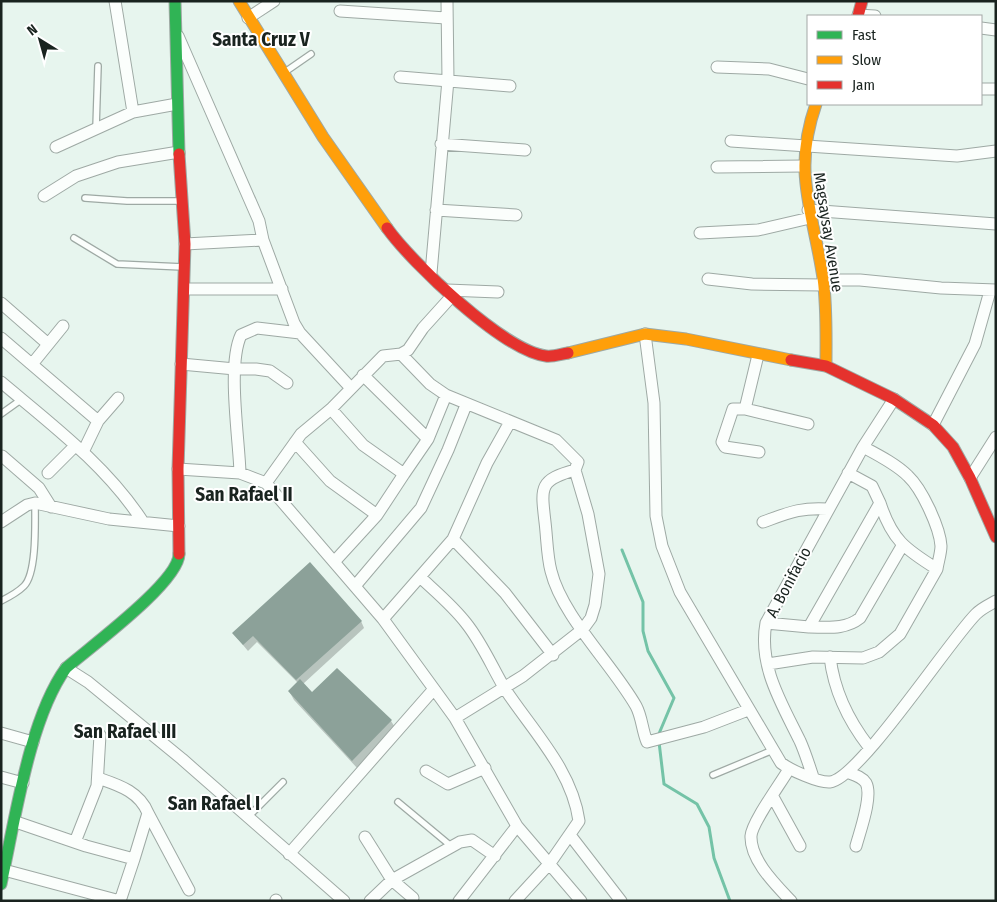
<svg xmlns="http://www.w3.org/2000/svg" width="997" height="902" font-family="'Fira Sans Condensed',sans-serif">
	<rect width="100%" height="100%" fill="#e7f5ee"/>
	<!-- shadow -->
	<path fill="#0003" d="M361 621 364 628 303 684 312 694 391 721 396 729 358 769 294 700 289 691 298 683 257 642 248 651 233 633Z"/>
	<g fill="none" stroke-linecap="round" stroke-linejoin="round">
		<!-- stream -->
		<path stroke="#74c3a7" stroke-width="3" d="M622 550 643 602V631L648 651 674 698 658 736
			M659 742 664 784 697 804 709 827 714 858 730 901"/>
	</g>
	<!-- building -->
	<path fill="#8ca199" d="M310 562 362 621 296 680 253 636 243 645 232 633Z
		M337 668 392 720 352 761 288 691 300 679 312 692Z"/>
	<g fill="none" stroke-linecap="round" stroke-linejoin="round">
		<!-- lane casing -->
		<g stroke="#9ea9a4" stroke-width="8">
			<path id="lane" d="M285 72 311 54
				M96 128 98 66
				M85 198 127 201H180
				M74 238 117 264 183 267
				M1 414 22 399
				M1 601C9 597 18 592 24 586 37 573 35 522 35 503
				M713 775 773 750
				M398 802 451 846
				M248 817 283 782"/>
		</g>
		<!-- street casing -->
		<g stroke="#9ea9a4" stroke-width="13">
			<path id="street" d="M115 1 133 112
				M340 11 446 18
				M858 15 875 16
				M248 18 274 1
				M981 28 996 30
				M178 36 259 221 263 240 294 323 300 333 350 387
				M717 67 769 69 808 79
				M400 77 510 86
				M981 89H996
				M731 141 957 156 996 151
				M441 144 525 150
				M56 147 133 112 177 104
				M717 167 803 166
				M44 196 76 176 118 162 179 152
				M436 210 516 215
				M808 210 996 224
				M700 233 758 230 810 218
				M185 244 263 240
				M431 273 448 80 447 1
				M708 279 752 284 823 285
				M823 280H860L941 288 996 290
				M185 289H282
				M447 290 498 292
				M1 303 48 344
				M645 334 654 403 656 516 662 546 680 592 781 763C790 770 819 783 830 782 859 779 949 641 976 614 982 608 989 605 996 601
				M1 338 98 421
				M401 354 430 384 446 395 556 440 578 462 575 470 588 514 599 574 595 605 591 618 583 629 523 676 455 718
				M758 355 745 409 808 424
				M33 363 63 326
				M181 364 235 369H256L270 371 287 383
				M363 375 428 439
				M1 382C51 424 107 466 143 522
				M331 409 363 445 404 474 377 515 334 562
				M745 409H733L722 442 725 447 759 452
				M933 425 975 344 990 291
				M295 442 330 481 377 515
				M863 447C878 455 896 464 908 476 922 489 940 528 941 546 941 553 938 562 937 569
				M83 452 98 421 118 398
				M2 456 39 488 51 507
				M178 469 240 473 266 483 383 619 434 689 289 854
				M575 470C539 480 541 487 545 522 547 538 547 556 551 571 562 616 612 664 636 706 642 717 642 730 647 742L704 727 748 710
				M48 473 75 446
				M240 473C239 438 227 365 241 335L257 328 300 333
				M848 473 872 486 880 503
				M404 474 428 439 446 395
				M970 478 996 437
				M266 483 301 434 331 409 383 356 401 354 408 350 423 328 451 297
				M1 522 27 505 35 503 109 519 179 526
				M763 522C788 513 801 507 828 509
				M453 539 505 593 553 655
				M420 577C436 592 453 606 466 623 482 643 492 667 505 689 532 730 572 770 579 821L550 863 515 901
				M355 586 421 508 448 450 466 405
				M383 619 453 539 487 463 510 422
				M766 623 809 627 880 503C892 540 905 549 937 569L900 634 879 652 863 658 813 657 768 664
				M809 627C827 627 845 630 860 618L902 546
				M830 657C834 691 848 720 869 747
				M66 668 88 682 182 759 344 901
				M434 689 455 718 517 826 459 901
				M1 733 33 742
				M789 769C781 783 752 822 751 836 750 860 776 885 791 901
				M426 771 448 784 485 768
				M849 773C855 775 862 777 866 783 873 796 860 831 856 846
				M1 777 23 783
				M813 777C809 765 805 752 800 741 782 704 758 666 766 623L863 447 894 399
				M98 778C118 785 139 791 148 813L134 859
				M773 797 800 846
				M148 813 189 890
				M16 822 86 846 134 859 120 901
				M517 826 581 901
				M570 835 621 901
				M365 837 392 880 413 898
				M75 842 97 786 100 735
				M4 870 120 901
				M276 900V901
				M370 901 392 880 460 842 472 840 495 856"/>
		</g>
		<!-- fast casing -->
		<g stroke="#9ea9a4" stroke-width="13">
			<path id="fast" d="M175 1 179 154
				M1 884C15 821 29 719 66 668 89 648 179 582 179 554"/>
		</g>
		<!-- slow casing -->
		<g stroke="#9ea9a4" stroke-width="13">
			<path id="slow" d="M239 1 323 137 387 228
				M816 104C792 172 813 211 823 278 827 307 826 337 826 366
				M568 353 645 334 686 339 791 360"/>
		</g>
		<!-- jam casing -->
		<g stroke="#9ea9a4" stroke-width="13">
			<path id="jam" d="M858 16 862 1
				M387 228C412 263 504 351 546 356 553 357 561 354 568 353
				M791 360 826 366 894 399 933 425 953 447 970 478 996 537
				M179 554 178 469 185 244 179 154"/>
		</g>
		<!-- lane -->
		<use href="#lane" stroke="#fbfefc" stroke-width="5.5"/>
		<!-- street -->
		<use href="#street" stroke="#fbfefc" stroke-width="11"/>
		<!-- fast -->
		<use href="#fast" stroke="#30b455" stroke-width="11"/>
		<!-- slow -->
		<use href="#slow" stroke="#ff9f0a" stroke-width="11"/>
		<!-- jam -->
		<use href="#jam" stroke="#e5322d" stroke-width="11"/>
	</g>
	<g text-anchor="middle" stroke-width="4" stroke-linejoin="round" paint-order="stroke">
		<!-- street labels -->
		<g font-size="16" fill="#19231f" stroke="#fff">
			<text transform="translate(829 232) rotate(81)" y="6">Magsaysay Avenue</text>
			<text transform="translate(788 582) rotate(-62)" y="6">A. Bonifacio</text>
		</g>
		<!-- quarter labels -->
		<g font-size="19" font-weight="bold" fill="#19231f" stroke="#fff">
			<text x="261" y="46">Santa Cruz V</text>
			<text x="244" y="501">San Rafael II</text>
			<text x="125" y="738">San Rafael III</text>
			<text x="214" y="810">San Rafael I</text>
		</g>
	</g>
	<!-- border -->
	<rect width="997" height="902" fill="none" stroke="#19231f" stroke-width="5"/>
	<!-- legend -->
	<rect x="807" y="15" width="175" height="90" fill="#ffffff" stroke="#a3a7a5"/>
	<rect x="817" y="31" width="25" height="8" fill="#30b455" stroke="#a3a7a5"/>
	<text x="852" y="40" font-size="15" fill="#19231f">Fast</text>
	<rect x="817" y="56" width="25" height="8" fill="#ff9f0a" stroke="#a3a7a5"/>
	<text x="852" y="65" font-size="15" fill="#19231f">Slow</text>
	<rect x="817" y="81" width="25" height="8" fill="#e5322d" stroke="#a3a7a5"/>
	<text x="852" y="90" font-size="15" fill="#19231f">Jam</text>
	<!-- north arrow -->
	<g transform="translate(40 40) rotate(323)" stroke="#ffffff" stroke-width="4" paint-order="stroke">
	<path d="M0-4L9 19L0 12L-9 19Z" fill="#19231f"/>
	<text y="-8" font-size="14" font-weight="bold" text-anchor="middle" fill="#19231f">N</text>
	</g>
</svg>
